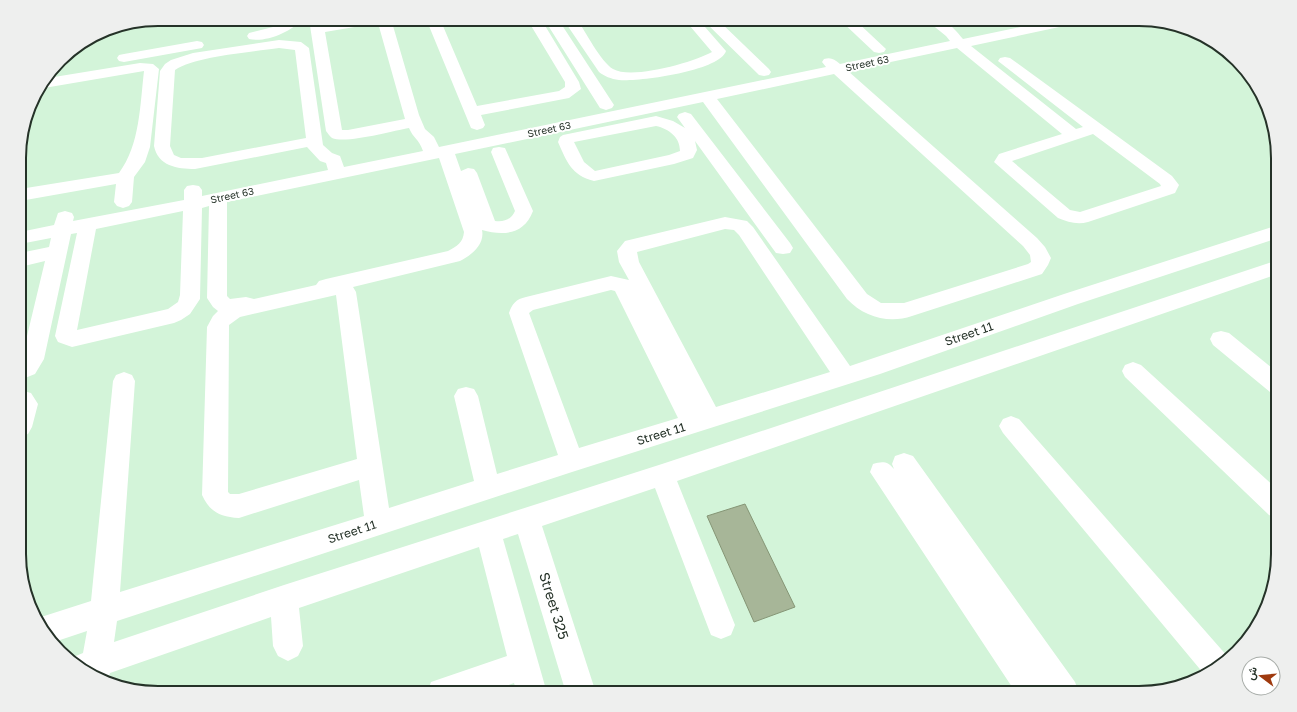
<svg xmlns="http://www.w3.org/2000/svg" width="1297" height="712" font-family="'Golos Text',Vazirmatn,sans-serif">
	<rect width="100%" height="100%" fill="#d3f4d9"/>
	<!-- building -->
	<path fill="#a7b698" stroke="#859575" d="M745 504 795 607 754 622 707 516Z"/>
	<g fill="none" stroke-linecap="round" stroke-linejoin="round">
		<!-- minor -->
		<path fill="#fff" fill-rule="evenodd" d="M288 19H302C292 32 265 43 249 39L247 36 249 33 277 26Z
			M309 19H323L324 24 355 19H391L419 115 425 129 434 137 439 147 826 67 822 62 824 59C831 57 834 59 840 64L950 41 946 36 925 19C945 19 950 23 963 39L1059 19H1085L1083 22 1078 23 971 46 1076 129 1083 127 998 61 1000 58 1005 57 1010 58 1172 176 1179 185 1175 193 1088 222C1077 225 1068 222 1058 218L994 162 999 154 1062 134 957 48 848 71 1037 238 1045 247 1051 258 1048 265 1042 274 912 316C889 324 864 317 847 299L703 102 455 154 461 171 468 168 474 169 477 173 495 221C504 222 511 220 515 211L491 152 493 148 499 147 505 148 533 211C524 235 503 236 482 230 485 244 472 255 460 261L353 287 356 292 389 508 474 481 454 396 458 389 466 387 474 389 478 396 497 474 558 455 509 313C512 304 516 299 526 297L611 276 629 280 619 262 617 251 625 241 725 217 747 221 753 227 850 366 1064 294 1278 225V238L1078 304 880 374 572 472 117 621 114 642 284 585 662 464 1278 260V274L677 481 735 625 731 635 721 639 711 635 655 488 542 526 596 693H566L518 534 503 539 547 693H517L514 683 487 693H427L431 682 507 656 479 547 299 608 303 646 298 656 288 661 278 656 273 646 271 617 110 673 108 680 89 674 71 658 83 653 87 631 54 642 43 631 38 618 91 601 113 381 116 375 124 372 132 375 135 381 120 592 364 516 359 480 239 518C220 517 210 512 202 495L207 327 213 316 218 311 213 307 207 298 209 206 202 208 200 299 190 314 181 320 174 323 72 347 58 342 55 336 77 233 71 234 44 359 35 374 20 380V360L22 357 45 261 20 267V253L49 247 51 238 20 244V232L54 225 58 213 65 211 72 213 74 217 73 221 184 200V190L187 186 193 185 199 186 202 190V196L328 170 326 163 320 161 307 147 195 169C177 169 158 166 154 146L160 71 165 64 171 60 193 53 279 40 301 42 309 48 323 145 332 153 340 156 344 167 423 151C419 139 413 138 409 128 392 131 346 144 332 138 329 136 328 133 326 131ZM378 23 405 119 348 130H342L325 32ZM279 48 295 50 306 138 202 158H181L174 155 170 146 175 70C196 56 252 52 279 48ZM834 74 1023 246 1030 255 1031 262 1028 264 904 303H881L867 294 717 99ZM1093 134 1160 184 1161 186 1080 212 1070 210 1012 161ZM439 158 464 232C463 243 457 246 448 251L326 279 319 281 316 285 254 299 246 297 230 299 227 296V202ZM183 211 180 295 178 302 168 309 77 330 96 229ZM725 229 734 230 739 235 830 372 716 407 639 262 637 252ZM611 290 615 291 678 418 579 448 529 313 533 310ZM336 295 357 459 239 494H230L228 492 229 325 240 317Z
			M432 19H448L443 26 477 106 559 91 565 87V82L527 19H541L579 82 581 89 569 98 481 115 485 125 483 128 477 130 471 128 429 26Z
			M544 19H558L614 105 612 108 606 110 600 108Z
			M563 19H577C585 31 601 62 613 69 632 80 694 62 712 52L684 19H698L726 51C720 71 638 82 619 80 611 79 604 76 599 72Z
			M702 19H717L769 69 771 72 769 75 764 76 759 75Z
			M839 19H854L886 49 884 52 879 53 874 52Z
			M197 41 202 42 204 45 202 48 124 62 119 61 117 58 119 55 124 54Z
			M140 63 153 64 159 69 150 147 145 162 134 177 132 202 129 206 123 208 117 206 114 202 116 184 20 201V189L119 173C140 145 140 105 144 71L44 88 41 87 48 78Z
			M685 112 691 114 790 243 793 248 790 253 783 254 776 253 695 141 697 150 693 158 674 164 594 181C571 175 567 162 558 142L560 137 563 135 656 116 673 121 685 128 677 117 679 114ZM656 126C669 129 680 137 680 151L669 155 595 171 584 162 574 142Z
			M1221 331 1229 333 1278 373V395L1270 392 1213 345 1210 339 1213 333Z
			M1133 362 1141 365 1278 490V519L1269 515 1125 377 1122 371 1125 365Z
			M20 390 31 393 38 404 32 427 28 434 20 437Z
			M1011 416 1019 419 1228 657 1216 670 1204 674 1003 433 999 426 1003 419Z
			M904 453 913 456 1075 682 1079 693H1016L870 472 873 464C882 461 888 461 894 469L892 464 895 456Z"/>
	</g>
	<g text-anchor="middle" stroke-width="4" stroke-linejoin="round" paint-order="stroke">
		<!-- far-street labels -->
		<g font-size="10" fill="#253228" stroke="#fff">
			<text transform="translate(867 63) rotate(-12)" y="4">Street 63</text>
			<text transform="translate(549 129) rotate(-12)" y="4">Street 63</text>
			<text transform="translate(232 195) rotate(-12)" y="4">Street 63</text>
		</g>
		<!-- street labels -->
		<g font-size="12" fill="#253228" stroke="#fff">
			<text transform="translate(969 334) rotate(-19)" y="4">Street 11</text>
			<text transform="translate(661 434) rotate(-17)" y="4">Street 11</text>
			<text transform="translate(352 532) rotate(-18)" y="4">Street 11</text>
		</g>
		<!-- near-street labels -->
		<g font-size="14" fill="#253228" stroke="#fff">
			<text transform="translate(554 606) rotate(73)" y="5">Street 325</text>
		</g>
	</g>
	<!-- crop -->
	<path d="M0 0H1297V712H0ZM158 26H1139A132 132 0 0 1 1271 158V554A132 132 0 0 1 1139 686H158A132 132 0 0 1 26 554V158A132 132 0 0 1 158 26Z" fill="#eeefee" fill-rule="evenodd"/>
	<path fill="none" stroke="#253228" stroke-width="2" d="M158 26H1139A132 132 0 0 1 1271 158V554A132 132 0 0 1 1139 686H158A132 132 0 0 1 26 554V158A132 132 0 0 1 158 26Z"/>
	<!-- north arrow -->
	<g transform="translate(1261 676) rotate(286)"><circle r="19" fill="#ffffff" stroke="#a8ada9"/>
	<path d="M0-3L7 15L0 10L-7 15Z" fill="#9f3a0e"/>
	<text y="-6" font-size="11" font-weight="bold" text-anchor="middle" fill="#253228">ش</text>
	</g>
</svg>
